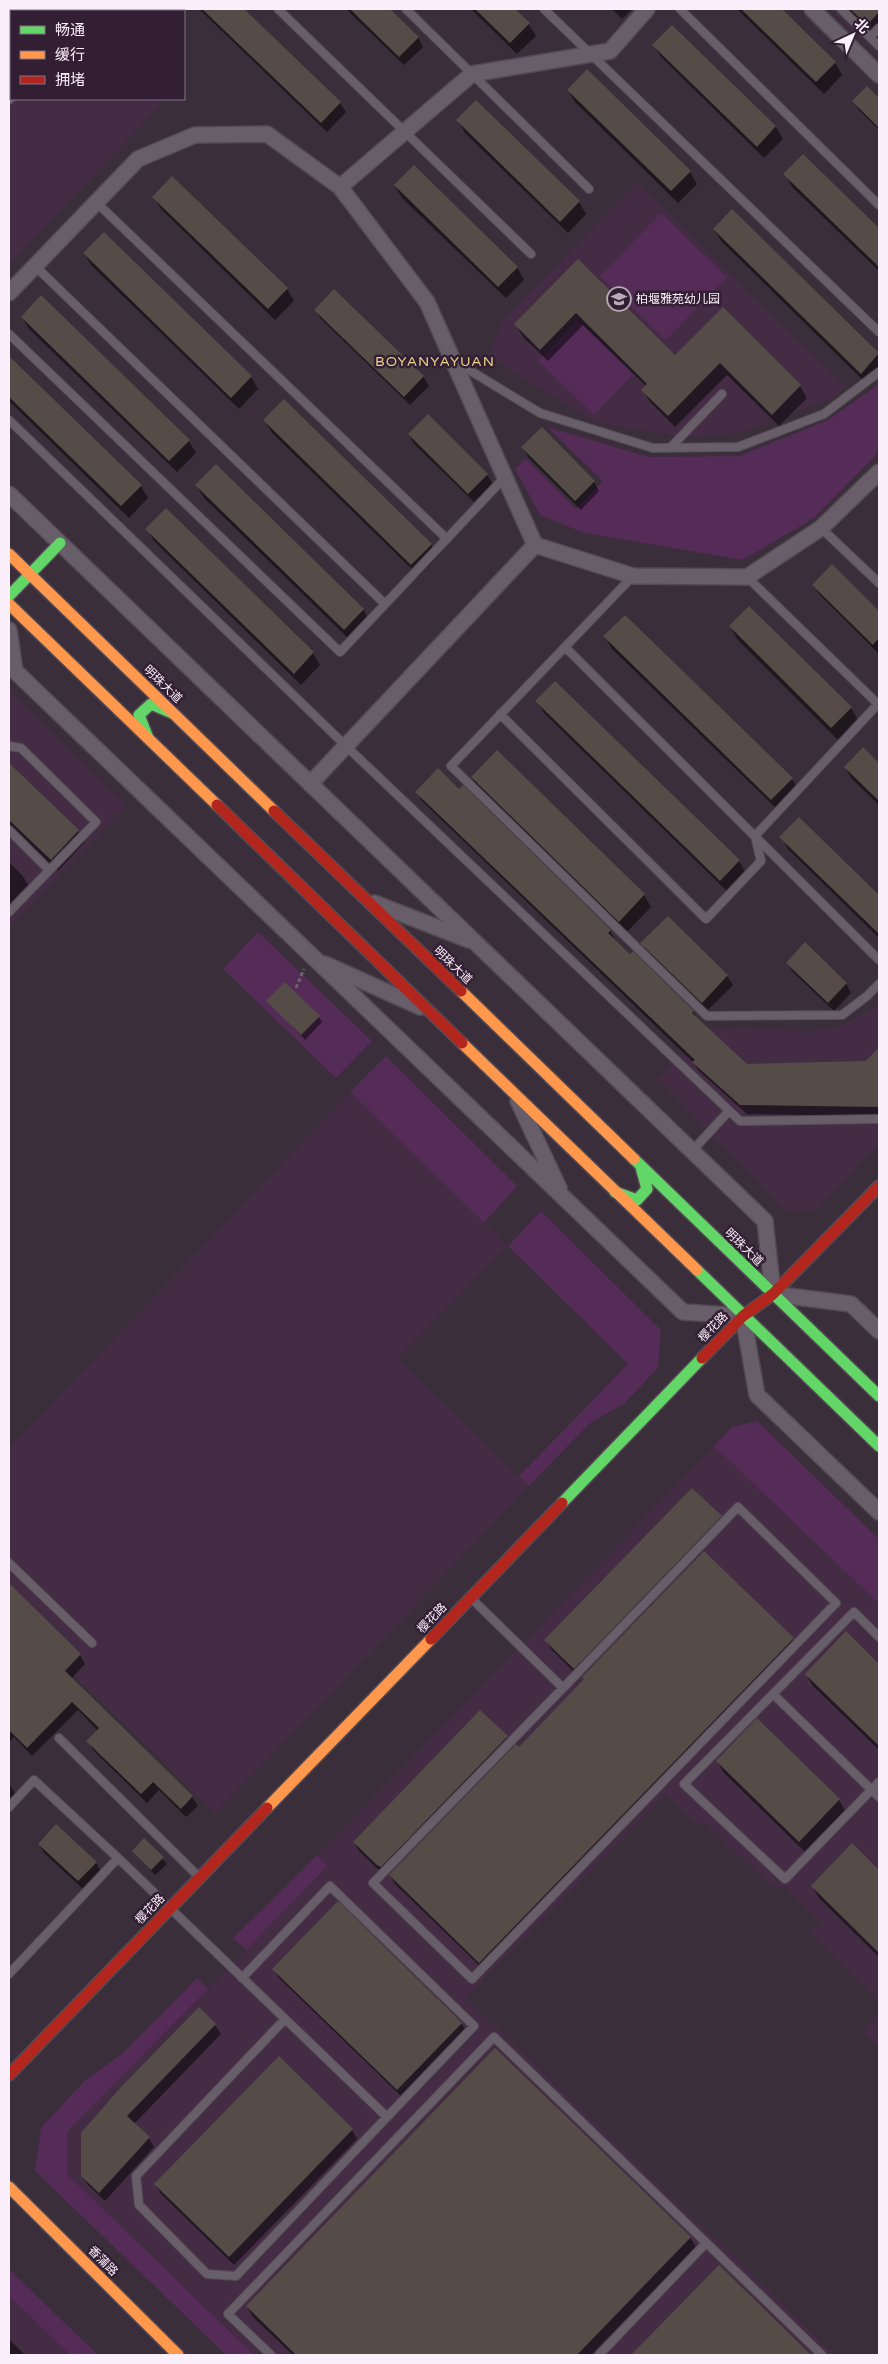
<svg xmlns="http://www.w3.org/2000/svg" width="888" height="2364" font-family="'Varela Round','Noto Sans SC',sans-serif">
	<rect width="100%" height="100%" fill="#392e39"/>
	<!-- built -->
	<path fill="#432c44" d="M9 9H61L64 11H11V99H156L162 104 9 265Z
		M830 9H879V57Z
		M637 182 846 387 831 399 740 433 682 437 595 422 488 357 503 320Z
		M9 690 127 806 9 927Z
		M879 1004V1145L817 1210 787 1213 658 1079 708 1027 809 1031 828 1029 847 1023Z
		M350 1092 508 1246 398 1358 529 1486 351 1674 215 1813 73 1675 9 1741V1448Z
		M714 1446 879 1604V2002L809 1933 820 1922 785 1887H772L705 1823 696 1825 665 1795 466 1998 835 2355H254L67 2174V2132L328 1866 317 1855Z
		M879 2013V2048L862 2031Z
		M9 2296 70 2355H9Z"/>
	<!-- green -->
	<path fill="#552b57" d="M661 213 727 277 666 340 600 276Z
		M577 320 633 374 594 415 538 361Z
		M879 384V447L874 457 814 518 743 560 584 533 540 515 515 469 526 459 576 509 603 481 547 427 649 457 739 456 828 420Z
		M258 932 372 1041 336 1078 223 969Z
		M386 1056 517 1186 484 1223 350 1092Z
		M541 1211 661 1330 658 1368 625 1403 589 1424 529 1486 519 1476 628 1364 508 1246Z
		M757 1421 879 1539V1604L714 1446 732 1427Z
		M317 1855 328 1866 246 1950 233 1938Z
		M197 1978 208 1989 67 2132V2174L254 2355H226L35 2171 41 2128 84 2081 122 2054Z
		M9 2269 98 2355H70L9 2296Z"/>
	<!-- shadow -->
	<path fill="#0007" d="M199 9H242L340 103 346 112 327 132Z
		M346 9H388L418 37 423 47 404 65Z
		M471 9H514L528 23 536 36 517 54Z
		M612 9H632L622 19Z
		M737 9H780L835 62 842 75 824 94Z
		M847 9H879V35L876 37Z
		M672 26 776 127 783 139 764 158 661 57 654 45Z
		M867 88 879 100V130L859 110 854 101Z
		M568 90 690 172 697 184 678 203 575 102Z
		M476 102 579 202 586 214 568 233 465 133 458 120Z
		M803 156 879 230V271L792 187 785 174Z
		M395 186 517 267 524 280 506 298 402 198Z
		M154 197 287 289 294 301 275 320 161 209Z
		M732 210 879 355V374L868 385 721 241 714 229Z
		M84 253 251 377 258 389 239 409 91 265Z
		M578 261 675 357 723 309 800 386 807 398 779 426 727 375 675 427 650 402 643 390 646 386 583 325 548 361 523 337 516 325Z
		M315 310 423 376 429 386 410 405 321 319Z
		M22 317 189 441 196 453 177 472 29 329Z
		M9 357 141 486 148 498 129 518 9 401Z
		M428 416 487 475 493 484 474 502 414 444 409 435Z
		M265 421 431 544 438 556 419 576 272 433Z
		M542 429 594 482 599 491 581 510 528 457 523 448Z
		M197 486 363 609 370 622 351 641 204 498Z
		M166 510 313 653 320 665 301 685 154 541 147 529Z
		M832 566 879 613 878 653 819 594 813 585Z
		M730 626 851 708 858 720 838 740 737 639Z
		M605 637 792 779 799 791 779 811 612 649Z
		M537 701 739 861 746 873 728 892 544 713Z
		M863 749 879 764V805L852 779 845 767Z
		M497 752 644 895 651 907 626 933 479 790 472 778Z
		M9 767 78 831 85 842 58 871 9 824Z
		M417 792 610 931 615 940 693 1012 697 1020 746 1065 866 1062 879 1049V1116L747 1114 699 1071 693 1062 422 801Z
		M799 819 879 897V938L788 849 781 837Z
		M9 862 22 875 29 886 9 907Z
		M668 917 727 976 733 985 707 1011 647 952 642 943Z
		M787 963 846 983 851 993 834 1011 793 972Z
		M268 1001 319 1017 322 1022 305 1040Z
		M720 1517 726 1526 579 1677 551 1649 546 1640Z
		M12 1589 80 1655 85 1664 71 1679 192 1797 198 1806 186 1817 159 1790 147 1803 93 1750 88 1741 98 1731 78 1710 32 1756 14 1737 9 1742V1593Z
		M846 1633 879 1666V1750L813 1686 806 1674Z
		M793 1639 798 1648 485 1971 395 1884 390 1875 519 1748Z
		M480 1711 507 1737 512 1746 386 1876 383 1874 359 1851 354 1842Z
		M717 1761 839 1800 846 1812 806 1853 724 1773Z
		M9 1784 16 1795 9 1802Z
		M144 1840 167 1864 155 1875 133 1851Z
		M39 1844 96 1862 101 1872 84 1890 44 1853Z
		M852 1845 879 1872V1957L819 1898 812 1886Z
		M274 1969 461 2023 467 2032 403 2098 279 1978Z
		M199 2009 215 2025 221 2034 134 2124 149 2138 154 2147 105 2201 88 2185 82 2176Z
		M495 2049 690 2238 696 2247 591 2355H293L252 2316 247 2306Z
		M352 2130 357 2139 234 2265 161 2194 156 2185Z
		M719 2267 810 2355H633Z
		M9 2339 25 2355H9Z"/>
	<!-- building -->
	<path fill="#554c48" d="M202 9H244L341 102 321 123Z
		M350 9H390L419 37 399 57Z
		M475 9H515L530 23 510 43Z
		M741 9H782L836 62 816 82Z
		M850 9H879V12L867 25Z
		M672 25 776 126 757 147 652 45Z
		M587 69 691 171 671 191 567 90Z
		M867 86 879 98V128L852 101Z
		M476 100 580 201 560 222 456 120Z
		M803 154 879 228V267L783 174Z
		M414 165 518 267 498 287 394 185Z
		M172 176 288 288 268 309 152 197Z
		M732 209 879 353 861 374 713 229Z
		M104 232 252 376 231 398 83 253Z
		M578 259 675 355 723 307 801 385 772 415 720 363 668 416 641 390 647 384 576 313 540 350 514 324Z
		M334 289 424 376 404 397 314 310Z
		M41 295 190 440 169 461 21 317Z
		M9 356 142 485 121 506 9 397Z
		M284 399 432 544 411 565 263 420Z
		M428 414 488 474 468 494 408 434Z
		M542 427 595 481 575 501 521 447Z
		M216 464 364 609 344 630 195 485Z
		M166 508 314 652 294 674 145 529Z
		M832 564 879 611V638L873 645 812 585Z
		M749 606 852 707 831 728 729 626Z
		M625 615 793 778 771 800 603 636Z
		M555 681 740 860 720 881 535 701Z
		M863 747 879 763V801L844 767Z
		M497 750 645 894 619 922 471 777Z
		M9 763 79 830 51 860 9 820Z
		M438 768 459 789 463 785 611 930 608 933 630 954 633 951 694 1011 692 1013 747 1064 866 1061 879 1047V1107L740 1105 692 1062 695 1060 415 792Z
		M799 817 879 895V934L779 837Z
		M668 916 728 975 702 1003 640 943Z
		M805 942 847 983 828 1003 786 963Z
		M285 982 320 1016 301 1035 266 1001Z
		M692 1488 722 1516 574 1669 544 1640Z
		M704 1551 794 1638 479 1963 389 1875 516 1744 519 1747 584 1679 582 1677Z
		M9 1583 81 1654 65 1671 193 1796 181 1809 153 1782 141 1794 86 1741 99 1728 72 1702 27 1748 9 1730Z
		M846 1631 879 1664V1746L805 1674Z
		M480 1710 508 1736 381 1867 377 1865 353 1842Z
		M757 1718 840 1799 799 1842 716 1761Z
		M56 1824 97 1862 78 1881 38 1844Z
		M144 1838 164 1857 151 1870 132 1851Z
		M852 1843 879 1870V1953L811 1886Z
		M338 1901 462 2023 397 2090 272 1969Z
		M199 2007 216 2024 127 2116 150 2137 99 2193 81 2176V2133L121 2087Z
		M495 2048 691 2237 577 2355H296L246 2306Z
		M279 2056 353 2129 229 2257 154 2184Z
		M719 2265 811 2355H631Z"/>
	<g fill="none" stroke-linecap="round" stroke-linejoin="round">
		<!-- lane casing -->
		<g stroke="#534a53" stroke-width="10">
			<path id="lane" d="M41 9 44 11
				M278 9 531 254
				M406 9 589 189
				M544 9 879 332
				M680 9 879 205
				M841 9 879 46
				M870 37 879 28
				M9 100 11 98
				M96 202 447 539
				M35 266 385 604
				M9 334 340 652 505 477
				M456 362 540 413 653 448 738 447 824 414 879 372
				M9 420 346 746 740 1121 879 1119
				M670 448 722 394
				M821 528 879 583
				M633 576 451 766 707 1016 842 1015 867 996 879 984
				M747 577 879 705
				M565 647 879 960
				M500 714 706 919 761 861 755 836 878 704
				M9 746 21 748 96 822 9 912
				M9 830 49 870
				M692 1151 729 1111
				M9 1563 92 1643
				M472 1599 563 1688 373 1883 472 1979 836 1603 738 1507 563 1688
				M879 1637 854 1612 773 1694 879 1797
				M773 1694 684 1784 785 1879 879 1782
				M59 1738 198 1876
				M9 1807 34 1780 118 1858 387 2117 236 2276 207 2274 139 2205 136 2176 285 2019
				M9 1974 118 1858
				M242 1978 330 1886 474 2026 387 2117
				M271 2355 228 2314 494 2037 822 2355
				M599 2355 706 2243"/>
		</g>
		<!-- street casing -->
		<g stroke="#534a53" stroke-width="18">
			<path id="street" d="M812 9 879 75
				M340 187 472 74 610 51 647 9
				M9 293 138 159 195 135 267 134 340 187 427 302 535 545
				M9 494 765 1221 773 1294 851 1304 879 1331
				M9 630 15 671 683 1312 743 1316 757 1395 879 1512
				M310 784 535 545 633 576 747 577 821 528 879 472
				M374 903 469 940
				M325 964 420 1007
				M518 1101 559 1188"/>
		</g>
		<!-- fast casing -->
		<g stroke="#534a53" stroke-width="14">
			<path id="fast" d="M9 596 60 543
				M148 738 139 715 151 704 172 713
				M634 1159 879 1396
				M615 1192 637 1200 647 1189 641 1167
				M697 1270 879 1446
				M562 1503 702 1358"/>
		</g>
		<!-- slow casing -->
		<g stroke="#534a53" stroke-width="14">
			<path id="slow" d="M9 554 274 811
				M9 604 217 805
				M461 991 634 1159
				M462 1043 697 1270
				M267 1808 431 1639
				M9 2187 178 2355"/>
		</g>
		<!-- jam casing -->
		<g stroke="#534a53" stroke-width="14">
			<path id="jam" d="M217 805 462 1043
				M274 811 461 991
				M702 1358 743 1316 773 1294 879 1186
				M431 1639 562 1503
				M9 2075 267 1808"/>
		</g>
		<!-- path -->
		<path stroke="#6d646d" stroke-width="3" stroke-dasharray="4 2.5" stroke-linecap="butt" d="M296 988 304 969"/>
		<!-- lane -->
		<use href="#lane" stroke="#685e69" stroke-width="8"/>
		<!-- street -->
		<use href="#street" stroke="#685e69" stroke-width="15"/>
		<!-- fast -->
		<use href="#fast" stroke="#63d668" stroke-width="11"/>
		<!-- slow -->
		<use href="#slow" stroke="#ff974d" stroke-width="11"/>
		<!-- jam -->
		<use href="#jam" stroke="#b3261e" stroke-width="11"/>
	</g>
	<!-- icons -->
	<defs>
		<g id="school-ring" transform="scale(1.25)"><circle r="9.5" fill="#321f33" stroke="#b8abb8" stroke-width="1.5"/><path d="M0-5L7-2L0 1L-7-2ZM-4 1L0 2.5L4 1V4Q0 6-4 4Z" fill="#b8abb8"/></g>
	</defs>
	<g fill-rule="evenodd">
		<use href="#school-ring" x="619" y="299"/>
	</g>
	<g text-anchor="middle" stroke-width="5" stroke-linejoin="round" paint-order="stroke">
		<!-- poi labels -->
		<g font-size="12" fill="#fceffc" stroke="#321f33" text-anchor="start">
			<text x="636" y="303">柏堰雅苑幼儿园</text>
		</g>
		<!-- street labels -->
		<g font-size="12" fill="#fceffc" stroke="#321f33">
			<text transform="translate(163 684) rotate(44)" y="4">明珠大道</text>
			<text transform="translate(453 965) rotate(44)" y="4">明珠大道</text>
			<text transform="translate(744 1247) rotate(44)" y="4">明珠大道</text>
			<text transform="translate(713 1327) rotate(-46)" y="4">樱花路</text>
			<text transform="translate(432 1618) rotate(-46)" y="4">樱花路</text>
			<text transform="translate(150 1909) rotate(-46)" y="4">樱花路</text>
			<text transform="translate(103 2261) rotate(45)" y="4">香蒲路</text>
		</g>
		<!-- neighbourhood labels -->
		<g font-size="14" letter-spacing="1" fill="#ecd387" stroke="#321f33">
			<text x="435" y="366">BOYANYAYUAN</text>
		</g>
	</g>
	<!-- border -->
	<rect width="888" height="2364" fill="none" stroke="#fceffc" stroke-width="20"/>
	<!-- legend -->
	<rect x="10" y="10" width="175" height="90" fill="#321f33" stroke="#837283"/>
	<rect x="20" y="26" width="25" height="8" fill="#63d668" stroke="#837283"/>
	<text x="55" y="35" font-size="15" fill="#fceffc">畅通</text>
	<rect x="20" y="51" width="25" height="8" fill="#ff974d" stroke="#837283"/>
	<text x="55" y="60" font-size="15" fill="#fceffc">缓行</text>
	<rect x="20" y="76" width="25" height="8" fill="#b3261e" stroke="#837283"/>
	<text x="55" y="85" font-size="15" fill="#fceffc">拥堵</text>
	<!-- north arrow -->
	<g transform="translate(853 35) rotate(44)" stroke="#321f33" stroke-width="4" paint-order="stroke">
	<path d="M0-4L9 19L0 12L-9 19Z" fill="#fceffc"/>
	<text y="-8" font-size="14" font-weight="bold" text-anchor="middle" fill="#fceffc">北</text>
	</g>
</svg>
